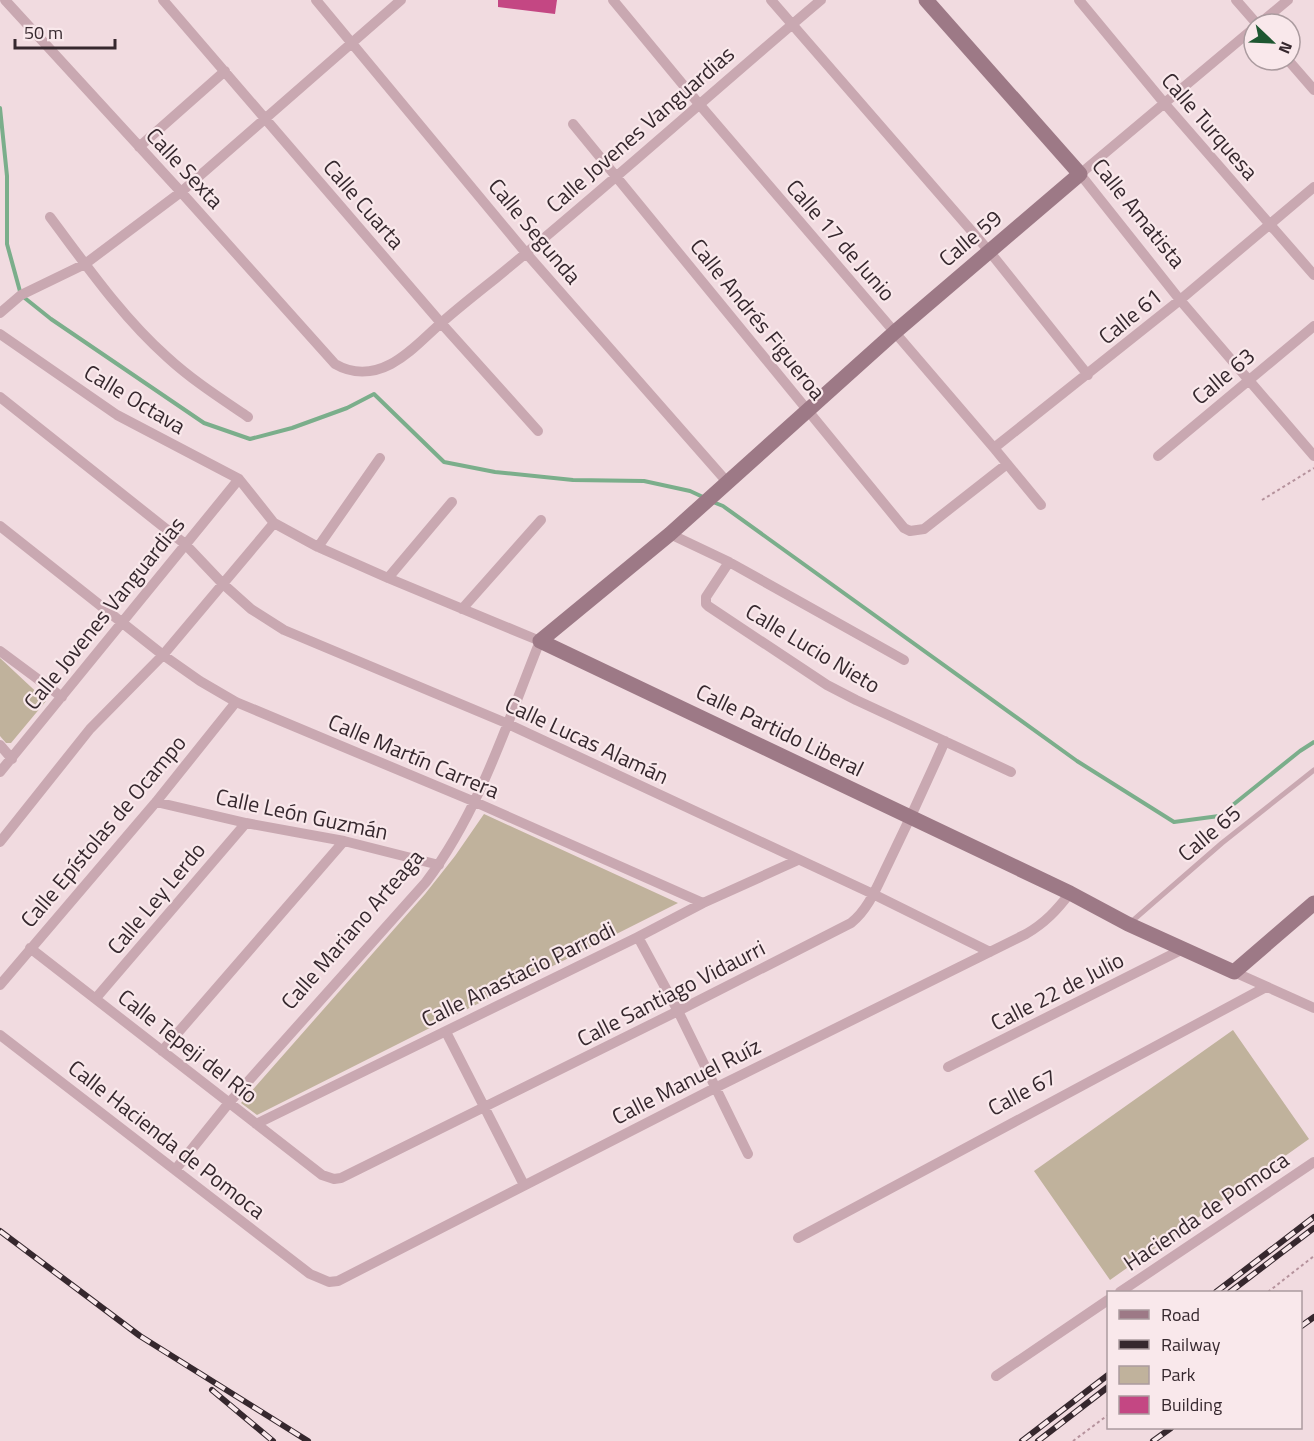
<svg xmlns="http://www.w3.org/2000/svg" width="1314" height="1441" font-family="'Titillium Web',sans-serif">
	<rect width="100%" height="100%" fill="#f1dbe0"/>
	<!-- green -->
	<path fill="#c0b29c" d="M0 658 46 701 11 743H6L0 736Z
		M484 814 678 903 257 1115 241 1103 425 894 455 856Z
		M1233 1030 1309 1139 1110 1280 1034 1171Z"/>
	<g fill="none" stroke-linecap="round" stroke-linejoin="round">
		<!-- stream -->
		<path stroke="#7bae8b" stroke-width="4" d="M0 108 7 176V244L21 295 51 319 204 423 250 439 292 428 347 408 374 394 444 462 495 472 573 480 644 481 690 491 703 497
			M713 502 723 506 1077 761 1174 822 1219 816 1300 751 1314 742"/>
	</g>
	<!-- building -->
	<path fill="#c44783" d="M498 0H557L555 14 498 7Z"/>
	<g fill="none" stroke-linecap="round" stroke-linejoin="round">
		<!-- path -->
		<path stroke="#b5929c" stroke-width="2" stroke-dasharray="3 3" stroke-linecap="butt" d="M1262 500 1314 468
			M1268 1292 1314 1256
			M1073 1441 1108 1415"/>
		<!-- lane -->
		<path stroke="#c9a8b1" stroke-width="5" d="M1130 923 1222 843 1314 770"/>
		<!-- street -->
		<path stroke="#c9a8b1" stroke-width="10" d="M5 0 181 192 335 364C352 374 372 374 391 364 410 354 424 338 440 324 458 308 477 293 496 278 606 188 712 92 821 0
			M163 0 441 323 538 431
			M316 0 526 253 728 483
			M613 0 699 104 994 448 1041 505
			M771 0 989 251 1088 375
			M1079 0 1165 104 1314 275
			M1236 0 1257 24
			M1259 24 1288 0
			M1254 28 1080 174 1180 300 1314 456
			M1288 60 1314 90
			M573 124 904 528 910 531 924 529 1007 464
			M139 147 225 71
			M50 217C86 265 122 317 167 357 192 380 220 398 248 417
			M0 313 21 295 85 264 181 192 401 0
			M0 334 117 415 239 479 274 523 318 547 388 578 540 641C507 723 480 810 426 882L228 1104 175 1170
			M0 397 185 544 222 583 251 609 284 630 506 723 873 894 990 952
			M994 448 1180 300 1314 187
			M1158 456 1314 326
			M0 526 163 655 200 681 236 702 475 802 703 903
			M670 534 729 562 904 660
			M318 547 380 458
			M729 562 706 597V604L708 606 827 685 856 700 1011 772
			M388 578 452 502
			M462 609 541 520
			M0 651 62 697
			M0 745 12 759
			M0 772 239 479
			M156 802 246 823 344 841 439 865
			M0 842 90 729 163 655 274 523
			M638 937 678 1011 748 1154
			M30 948 322 1175 334 1179 341 1178 678 1011 851 923C869 909 878 884 888 864 908 823 927 782 945 741
			M1234 972 1314 1008
			M0 985 156 802 236 702
			M96 998 246 823
			M446 1032 524 1185
			M0 1035 310 1274 329 1282 338 1281 715 1088 1026 934C1045 923 1057 910 1070 893
			M162 1051 344 841
			M948 1067 1183 949
			M256 1124 638 937 703 903 798 860
			M798 1238 1266 987
			M1120 1292 1314 1162
			M996 1376 1108 1300"/>
		<!-- secondary -->
		<path stroke="#9d7986" stroke-width="15" d="M926 0 1080 174 895 332 670 534 540 641 1070 893 1128 924 1234 972 1314 903"/>
		<!-- rail casing -->
		<g stroke="#36282e" stroke-width="6">
			<path id="rail" d="M0 1231 140 1336 308 1441
				M1216 1292 1314 1217
				M1230 1292 1314 1228
				M1300 1327 1314 1317
				M212 1390 273 1441
				M1022 1441 1108 1375
				M1038 1441 1108 1387
				M1153 1441 1171 1428"/>
		</g>
		<!-- rail -->
		<use href="#rail" stroke="#f9e8eb" stroke-width="4" stroke-dasharray="11" stroke-linecap="butt"/>
	</g>
	<g text-anchor="middle" stroke-width="4.5" stroke-linejoin="round" paint-order="stroke">
		<!-- street labels -->
		<g font-size="22" fill="#36282e" stroke="#f9e8eb">
			<text transform="translate(1210 126) rotate(49)" y="8">Calle Turquesa</text>
			<text transform="translate(640 129) rotate(-41)" y="8">Calle Jovenes Vanguardias</text>
			<text transform="translate(185 168) rotate(47)" y="8">Calle Sexta</text>
			<text transform="translate(364 204) rotate(49)" y="8">Calle Cuarta</text>
			<text transform="translate(1139 213) rotate(51)" y="8">Calle Amatista</text>
			<text transform="translate(535 231) rotate(50)" y="8">Calle Segunda</text>
			<text transform="translate(970 238) rotate(-40)" y="8">Calle 59</text>
			<text transform="translate(841 240) rotate(49)" y="8">Calle 17 de Junio</text>
			<text transform="translate(1130 316) rotate(-39)" y="8">Calle 61</text>
			<text transform="translate(758 319) rotate(51)" y="8">Calle Andrés Figueroa</text>
			<text transform="translate(1223 376) rotate(-40)" y="8">Calle 63</text>
			<text transform="translate(135 399) rotate(31)" y="8">Calle Octava</text>
			<text transform="translate(104 613) rotate(-51)" y="8">Calle Jovenes Vanguardias</text>
			<text transform="translate(813 648) rotate(31)" y="8">Calle Lucio Nieto</text>
			<text transform="translate(780 730) rotate(26)" y="8">Calle Partido Liberal</text>
			<text transform="translate(587 740) rotate(25)" y="8">Calle Lucas Alamán</text>
			<text transform="translate(414 756) rotate(23)" y="8">Calle Martín Carrera</text>
			<text transform="translate(302 814) rotate(12)" y="8">Calle León Guzmán</text>
			<text transform="translate(103 831) rotate(-50)" y="8">Calle Epístolas de Ocampo</text>
			<text transform="translate(1209 833) rotate(-40)" y="8">Calle 65</text>
			<text transform="translate(156 898) rotate(-50)" y="8">Calle Ley Lerdo</text>
			<text transform="translate(352 929) rotate(-49)" y="8">Calle Mariano Arteaga</text>
			<text transform="translate(518 974) rotate(-26)" y="8">Calle Anastacio Parrodi</text>
			<text transform="translate(1057 991) rotate(-27)" y="8">Calle 22 de Julio</text>
			<text transform="translate(671 993) rotate(-27)" y="8">Calle Santiago Vidaurri</text>
			<text transform="translate(188 1046) rotate(38)" y="8">Calle Tepeji del Río</text>
			<text transform="translate(686 1081) rotate(-27)" y="8">Calle Manuel Ruíz</text>
			<text transform="translate(1022 1092) rotate(-28)" y="8">Calle 67</text>
			<text transform="translate(167 1139) rotate(38)" y="8">Calle Hacienda de Pomoca</text>
			<text transform="translate(1206 1211) rotate(-34)" y="8">Hacienda de Pomoca</text>
		</g>
	</g>
	<!-- legend -->
	<rect x="1107" y="1291" width="195" height="138" fill="#f9e8eb" stroke="#ab9b9f" stroke-width="1.5"/>
	<rect x="1119" y="1310" width="30" height="9" fill="#9d7986" stroke="#ab9b9f" stroke-width="1.5"/>
	<text x="1161" y="1321" font-size="18" fill="#36282e">Road</text>
	<rect x="1119" y="1340" width="30" height="9" fill="#36282e" stroke="#ab9b9f" stroke-width="1.5"/>
	<text x="1161" y="1351" font-size="18" fill="#36282e">Railway</text>
	<rect x="1119" y="1366" width="30" height="18" fill="#c0b29c" stroke="#ab9b9f" stroke-width="1.5"/>
	<text x="1161" y="1381" font-size="18" fill="#36282e">Park</text>
	<rect x="1119" y="1396" width="30" height="18" fill="#c44783" stroke="#ab9b9f" stroke-width="1.5"/>
	<text x="1161" y="1411" font-size="18" fill="#36282e">Building</text>
	<!-- north arrow -->
	<g transform="translate(1272 42) rotate(113)"><circle r="28" fill="#f9e8eb" stroke="#ab9b9f" stroke-width="1.5"/>
	<path d="M0-4.5L10 22L0 15L-10 22Z" fill="#1e5731"/>
	<text y="-9" font-size="16" font-weight="bold" text-anchor="middle" fill="#36282e">N</text>
	</g>
	<!-- scale -->
	<path d="M15 39v9h100v-9" fill="none" stroke="#36282e" stroke-width="3"/>
	<text x="24" y="39" font-size="18" fill="#36282e" stroke="#f9e8eb" stroke-width="4.5" paint-order="stroke">50 m</text>
</svg>
